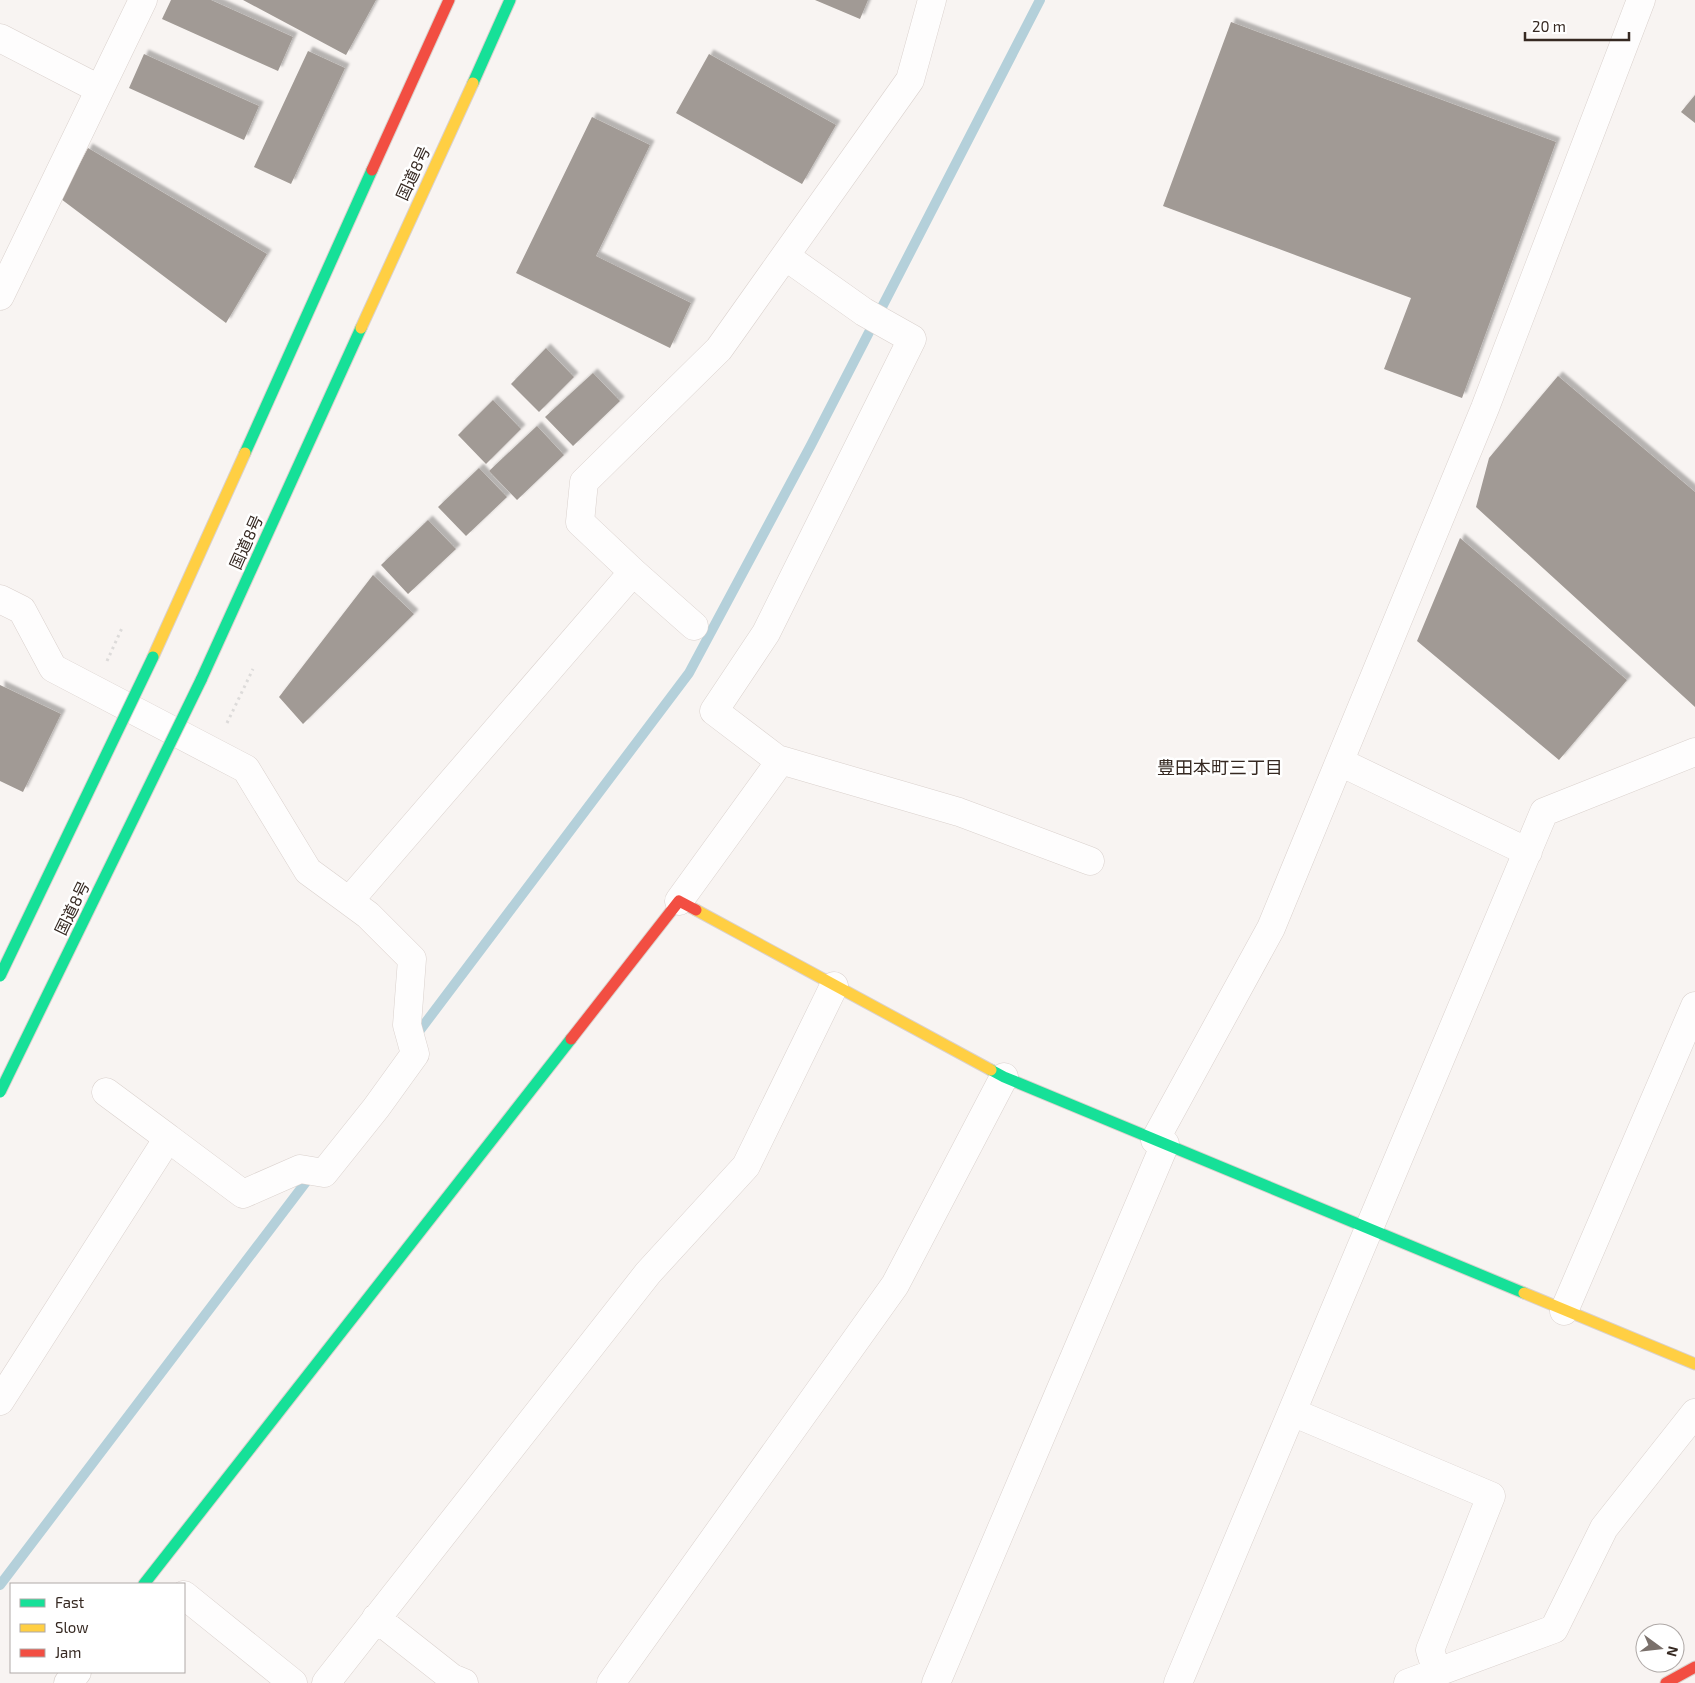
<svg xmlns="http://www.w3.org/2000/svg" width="1695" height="1683" font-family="'Exo 2','Noto Sans JP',sans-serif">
	<defs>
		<filter id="shadow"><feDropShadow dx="4.5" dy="-4.5" stdDeviation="1" flood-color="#0004"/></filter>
	</defs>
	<rect width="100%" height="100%" fill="#f8f4f2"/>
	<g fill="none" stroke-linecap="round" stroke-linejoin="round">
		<!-- stream -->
		<path stroke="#b4d0da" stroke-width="10" d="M414 1038 689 673 811 445 1040 0
			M0 1585 312 1174"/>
	</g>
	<!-- building -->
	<path fill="#a19a95" filter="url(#shadow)" d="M171 0H211L293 37 278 71 162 19Z
		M243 0H376L346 55Z
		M815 0H868L860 19Z
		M1231 22 1556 142 1462 398 1384 369 1411 298 1163 206Z
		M308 51 345 68 291 184 254 167Z
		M144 54 259 106 244 140 129 88Z
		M709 54 836 125 802 184 676 113Z
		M1695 95V123L1681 112Z
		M592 117 650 145 596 256 691 303 670 348 516 273Z
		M88 148 267 254 226 323 61 199Z
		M546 348 574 377 539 412 511 384Z
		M593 373 620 401 573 446 545 417Z
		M1558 376 1695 492V707L1476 507 1489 458Z
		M493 400 521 429 486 464 458 435Z
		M537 426 564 455 517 500 489 471Z
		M479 468 507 497 466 536 438 507Z
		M428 520 456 549 408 594 381 565Z
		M1460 538 1627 680 1559 760 1417 641Z
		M373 575 414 614 303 724 279 697Z
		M0 685 61 714 23 792 0 781Z"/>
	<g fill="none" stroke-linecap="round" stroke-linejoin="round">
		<!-- street casing -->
		<g stroke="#dad1cd" stroke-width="29">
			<path id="street" d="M0 38 99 89
				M0 296 143 0
				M633 572 694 626
				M0 599 22 610 53 668 246 769 308 871 349 901
				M777 759 959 812 1090 861
				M1340 762 1528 852
				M679 901 776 767 777 759 714 711 766 633 912 339 864 312 785 256
				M106 1092 168 1138
				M1155 1140 1271 928 1485 408 1641 0
				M1564 1311 1695 1006
				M0 1401 168 1138 243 1194 300 1169 324 1173 376 1108 415 1054 407 1025 412 959 368 915 349 901 633 572 580 522 584 482 719 349 910 80 932 0
				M1292 1412 1491 1496 1430 1650 1437 1672
				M184 1595 293 1683
				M376 1618 452 1678 464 1683
				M68 1683 77 1672
				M326 1683 648 1273 746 1166 834 986
				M611 1683 895 1285 1004 1077
				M936 1683 1165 1144
				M1178 1683 1544 812 1695 752
				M1408 1683 1554 1629 1604 1528 1695 1413"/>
		</g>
		<!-- fast casing -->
		<g stroke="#dad1cd" stroke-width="13">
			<path id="fast" d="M473 83 510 0
				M245 453 372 170
				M201 680 361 328
				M991 1070 1004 1077 1524 1293
				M144 1584 571 1039"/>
		</g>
		<!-- slow casing -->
		<g stroke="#dad1cd" stroke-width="13">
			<path id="slow" d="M361 328 473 83
				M153 657 245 453
				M696 910 991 1070
				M1524 1293 1695 1364"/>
		</g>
		<!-- jam casing -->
		<g stroke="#dad1cd" stroke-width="13">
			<path id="jam" d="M372 170 449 0
				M571 1039 679 901 696 910
				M1666 1683 1695 1667"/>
		</g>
		<!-- path -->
		<path stroke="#dddbda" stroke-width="3" stroke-dasharray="2.5 4" stroke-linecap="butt" d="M107 661 122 628
			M227 723 253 669"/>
		<!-- street -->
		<use href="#street" stroke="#fefdfd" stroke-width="28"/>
		<!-- fast -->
		<use href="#fast" stroke="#16e098" stroke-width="11"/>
		<!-- slow -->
		<use href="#slow" stroke="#ffcf43" stroke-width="11"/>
		<!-- jam -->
		<use href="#jam" stroke="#f24e42" stroke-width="11"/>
		<!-- fast-bridge casing -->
		<g stroke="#dad1cd" stroke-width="13" stroke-linecap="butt">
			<path id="fast-bridge" d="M0 976 153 657
				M0 1092 201 680"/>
		</g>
		<!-- fast-bridge -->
		<use href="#fast-bridge" stroke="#16e098" stroke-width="11"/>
	</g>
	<g text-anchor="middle" stroke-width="5" stroke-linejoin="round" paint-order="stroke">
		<!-- street labels -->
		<g font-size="16" fill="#362922" stroke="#fff">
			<text transform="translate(413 173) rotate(-65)" y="6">国道8号</text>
			<text transform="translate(246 542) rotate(-66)" y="6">国道8号</text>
			<text transform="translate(72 908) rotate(-64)" y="6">国道8号</text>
		</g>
		<!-- neighbourhood labels -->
		<g font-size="18" fill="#362922" stroke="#fff">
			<text x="1220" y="774">豊田本町三丁目</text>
		</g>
	</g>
	<!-- legend -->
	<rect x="10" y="1583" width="175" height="90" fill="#ffffff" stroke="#afa9a7"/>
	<rect x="20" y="1599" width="25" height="8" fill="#16e098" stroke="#afa9a7"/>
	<text x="55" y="1608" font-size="15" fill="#362922">Fast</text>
	<rect x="20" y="1624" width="25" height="8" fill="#ffcf43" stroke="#afa9a7"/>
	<text x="55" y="1633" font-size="15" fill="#362922">Slow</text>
	<rect x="20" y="1649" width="25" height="8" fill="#f24e42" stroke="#afa9a7"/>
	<text x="55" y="1658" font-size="15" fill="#362922">Jam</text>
	<!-- north arrow -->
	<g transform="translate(1660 1648) rotate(105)"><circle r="24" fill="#ffffff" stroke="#afa9a7"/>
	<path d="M0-4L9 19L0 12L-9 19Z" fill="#7a706b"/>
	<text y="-8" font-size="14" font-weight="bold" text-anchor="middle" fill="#362922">N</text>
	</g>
	<!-- scale -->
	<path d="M1525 32v8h104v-8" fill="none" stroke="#362922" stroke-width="2.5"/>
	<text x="1532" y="32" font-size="15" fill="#362922" stroke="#ffffff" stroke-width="4" paint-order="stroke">20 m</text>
</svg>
